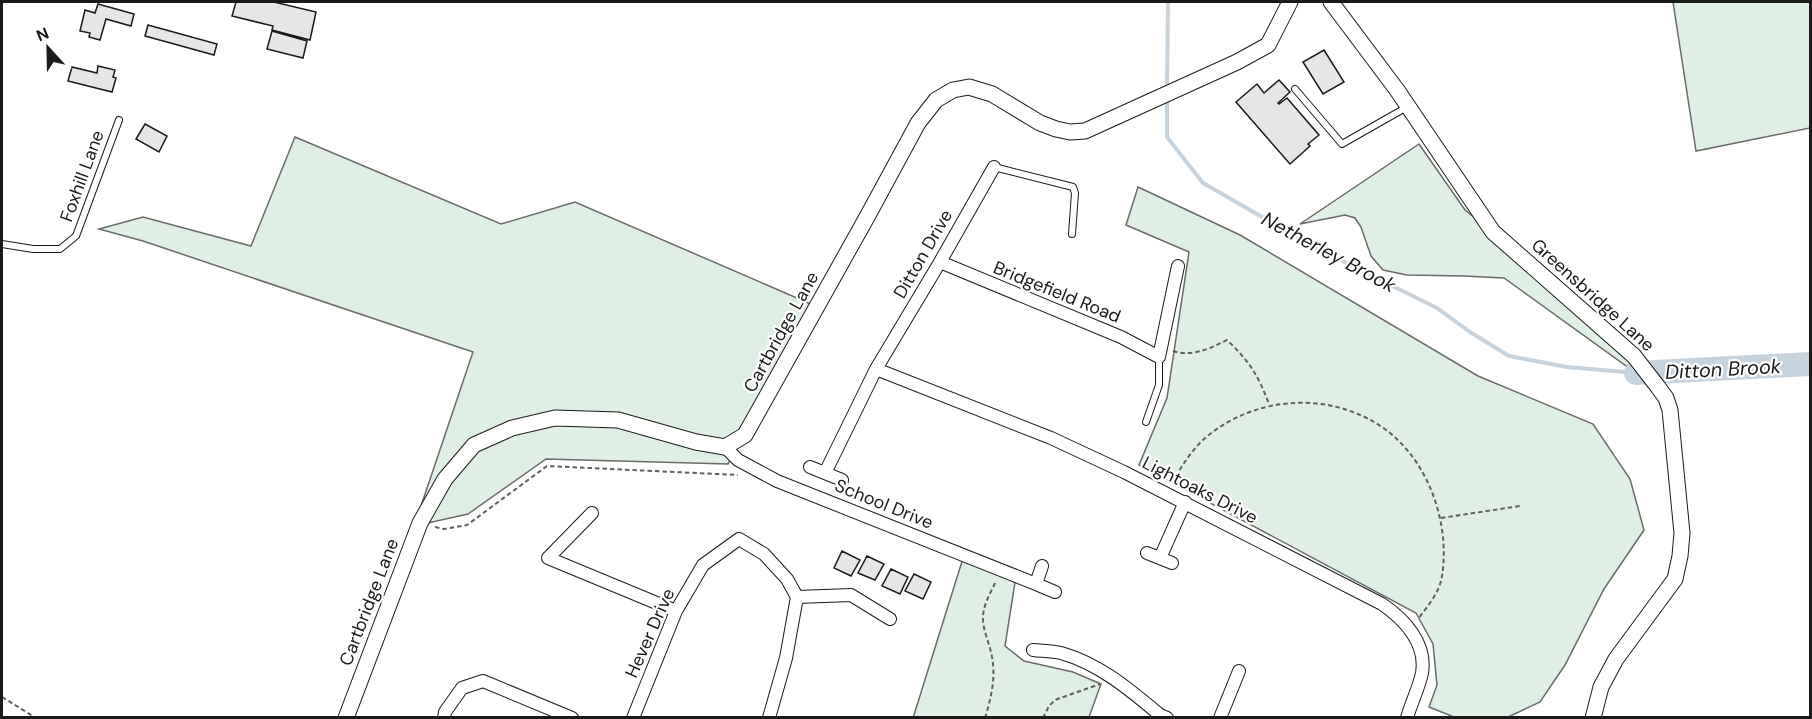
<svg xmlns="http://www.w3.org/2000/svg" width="1812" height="719" font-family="'DM Sans',sans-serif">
	<rect width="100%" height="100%" fill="#fff"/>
	<!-- green -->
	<path fill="#e0efe3" stroke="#6a6a6a" stroke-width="1.5" d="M1673 2H1810V128L1696 151Z
		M295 137 501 224 575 202 820 308 728 464 546 459 468 514 428 523 421 506 473 352 143 241 99 229 143 217 251 246Z
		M1419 144 1465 210 1493 232 1633 363 1636 373 1504 278 1464 276 1407 275 1383 270 1371 256 1361 227 1355 218 1345 215 1300 224Z
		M1138 187 1240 235 1478 376 1593 424 1630 479 1644 530 1604 589 1565 665 1540 702 1508 717H1454L1429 707 1437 685 1433 644 1416 613 1139 465 1167 398 1189 252 1126 225Z
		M964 555 1016 576 1005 646 1024 661 1073 672 1101 684 1089 717 913 718Z"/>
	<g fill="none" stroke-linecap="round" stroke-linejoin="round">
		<!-- stream -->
		<path stroke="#c6d2dc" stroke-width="4" d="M1167 91 1168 2
			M1167 98V137L1203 183 1318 249 1437 308 1470 332 1509 356 1567 367 1636 373"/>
		<!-- river -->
		<path stroke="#c6d2dc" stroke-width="24" d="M1636 373 1810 364"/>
	</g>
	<!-- building -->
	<path fill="#e6e6e6" stroke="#1a1a1a" stroke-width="1.5" d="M236 2H274L316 12 310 40 272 30 273 26 232 16Z
		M98 4 134 14 131 26 106 19 100 40 89 37 90 33 80 31 85 10 95 13Z
		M148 25 217 44 214 55 145 36Z
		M272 31 307 41 303 58 267 49Z
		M1324 50 1344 82 1323 94 1303 62Z
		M98 66 115 70 113 77 116 78 112 92 68 81 72 67 97 73Z
		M1279 80 1290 92 1278 103 1279 104 1287 98 1319 135 1308 144 1310 146 1290 164 1236 102 1257 84 1264 93Z
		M145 124 167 136 159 152 136 139Z
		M842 551 860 560 851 576 834 568Z
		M867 556 884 564 875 580 858 573Z
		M891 569 908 577 900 594 882 586Z
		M914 574 931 582 923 599 905 591Z"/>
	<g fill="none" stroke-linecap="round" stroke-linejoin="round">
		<!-- service casing -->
		<g stroke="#1a1a1a" stroke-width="8">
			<path id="service" d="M1295 89 1342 144 1407 107
				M994 167 1073 187 1075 193 1072 234
				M2 244 33 249H60L76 236 119 120
				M1146 422 1159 385V357"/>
		</g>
		<!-- minor casing -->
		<g stroke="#1a1a1a" stroke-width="14">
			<path id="minor" d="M940 262 1121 337 1159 357 1178 266
				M876 369 1051 438 1124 472 1382 604C1404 619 1427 643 1422 673 1419 688 1411 703 1407 718
				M725 447 738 460 777 481 1036 584
				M810 467 842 480
				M825 473 876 369 940 262 994 167
				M592 513 548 558 676 611
				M1147 553 1172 563
				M1160 558 1185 502
				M1042 566 1036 584 1055 592
				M797 597 851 595 890 619
				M1033 650C1042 651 1052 651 1061 653 1100 664 1130 690 1160 715L1167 718
				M444 718 445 712 462 688 483 681 572 718
				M633 718 676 611 703 565 739 539 764 554 787 579 797 597 786 658 769 718
				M1220 718 1239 671"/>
		</g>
		<!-- tertiary casing -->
		<g stroke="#1a1a1a" stroke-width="17">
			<path id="tertiary" d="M1331 2 1397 90 1493 232 1634 356 1658 387 1666 398 1670 410 1682 533 1680 556 1675 579 1616 659 1601 687 1593 718
				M346 718 420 523 445 479 474 445 512 428 555 418 618 420 696 442 725 447 745 435 867 217 918 123 936 100 953 90 969 87 992 94 1040 123 1056 129 1070 132 1085 131 1237 62 1268 45 1290 2"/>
		</g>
		<!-- path -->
		<path stroke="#5f5f5f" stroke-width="2" stroke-dasharray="4.5 3" stroke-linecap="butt" d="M1173 351C1192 357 1209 349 1227 340 1250 362 1258 375 1269 404
			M1172 483C1181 467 1191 451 1204 439 1251 398 1321 391 1374 422 1425 451 1451 519 1442 576 1440 592 1427 607 1418 619
			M859 487 870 503 869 505
			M1441 518 1520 506
			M435 527 444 529 467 525 547 466 738 475
			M2 697 36 718
			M985 718C991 698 996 678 992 657 990 644 982 629 983 616 984 603 991 592 996 581
			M1043 718 1049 706 1055 700 1100 684"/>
		<!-- service -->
		<use href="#service" stroke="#fff" stroke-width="6"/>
		<!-- minor -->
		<use href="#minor" stroke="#fff" stroke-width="12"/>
		<!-- tertiary -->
		<use href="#tertiary" stroke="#fff" stroke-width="15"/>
	</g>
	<g text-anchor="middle" stroke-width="4.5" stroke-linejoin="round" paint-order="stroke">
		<!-- street labels -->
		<g font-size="18" fill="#1a1a1a" stroke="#fff">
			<text transform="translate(82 176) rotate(-70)" y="6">Foxhill Lane</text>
			<text transform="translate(923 254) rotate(-60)" y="6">Ditton Drive</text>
			<text transform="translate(1057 292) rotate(22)" y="6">Bridgefield Road</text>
			<text transform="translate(1593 295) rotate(42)" y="6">Greensbridge Lane</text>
			<text transform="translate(781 332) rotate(-61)" y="6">Cartbridge Lane</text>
			<text transform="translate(1200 490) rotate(27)" y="6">Lightoaks Drive</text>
			<text transform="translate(884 504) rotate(22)" y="6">School Drive</text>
			<text transform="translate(369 602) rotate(-69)" y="6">Cartbridge Lane</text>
			<text transform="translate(650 633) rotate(-66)" y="6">Hever Drive</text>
		</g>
		<!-- water labels -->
		<g font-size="20" font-style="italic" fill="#1a1a1a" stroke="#fff">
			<text transform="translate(1329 252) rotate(28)" y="7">Netherley Brook</text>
			<text transform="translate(1723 369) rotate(-3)" y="7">Ditton Brook</text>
		</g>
	</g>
	<!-- border -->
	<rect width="1812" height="719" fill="none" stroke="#1a1a1a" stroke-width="6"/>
	<!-- north arrow -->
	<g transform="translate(48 48) rotate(338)" stroke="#ffffff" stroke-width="4.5" paint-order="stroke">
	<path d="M0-4.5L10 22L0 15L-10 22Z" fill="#1a1a1a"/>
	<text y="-9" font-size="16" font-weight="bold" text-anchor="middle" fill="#1a1a1a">N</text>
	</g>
</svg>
